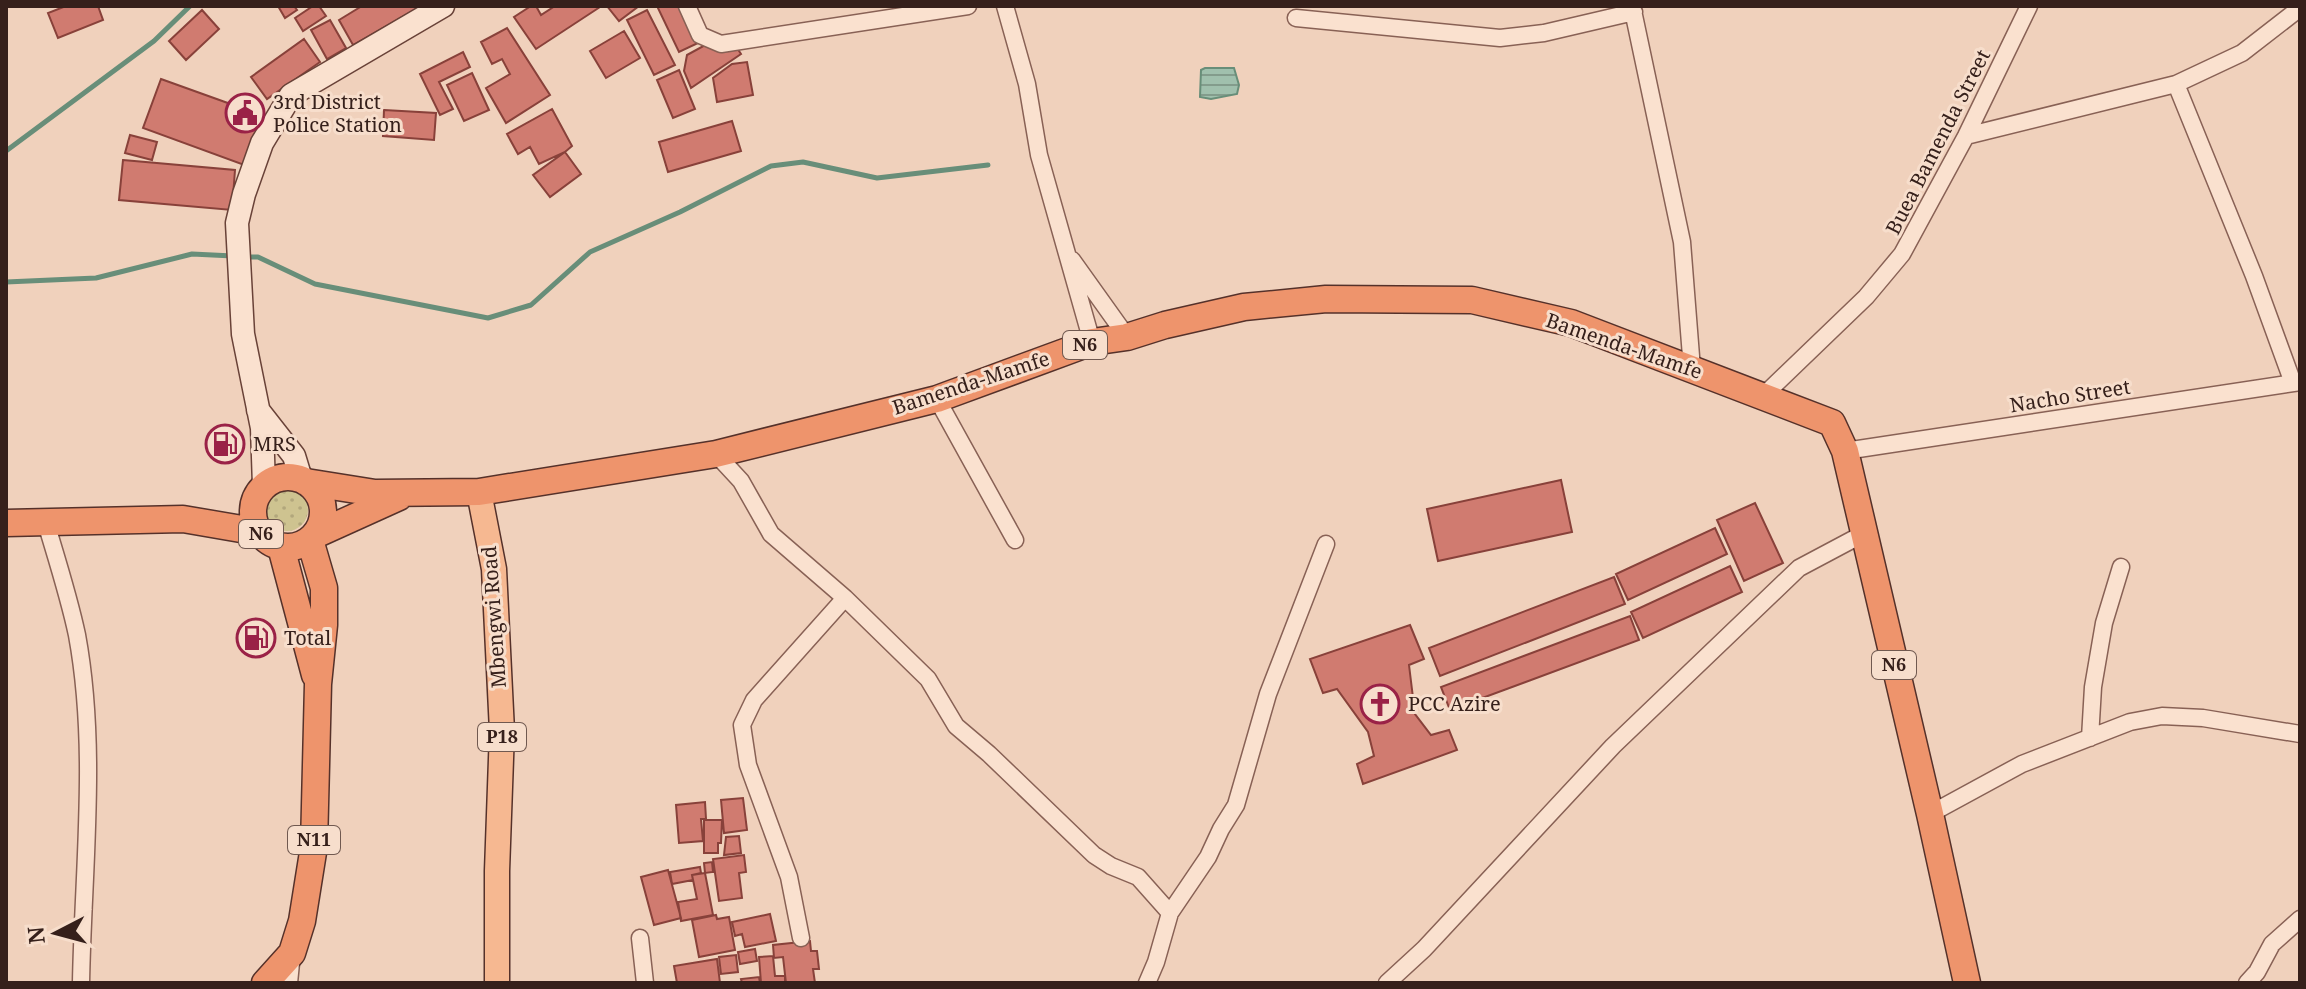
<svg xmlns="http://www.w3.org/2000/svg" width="2306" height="989" font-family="'Noto Serif',serif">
	<defs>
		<pattern id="grass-dots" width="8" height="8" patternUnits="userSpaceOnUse" patternTransform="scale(2)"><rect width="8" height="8" fill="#cec390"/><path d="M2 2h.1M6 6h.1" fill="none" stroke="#b2a77c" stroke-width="1.8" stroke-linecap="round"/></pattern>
		<pattern id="water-rules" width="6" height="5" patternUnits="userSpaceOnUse" patternTransform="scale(2)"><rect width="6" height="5" fill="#a0c0ad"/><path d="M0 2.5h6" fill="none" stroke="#839c8c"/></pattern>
	</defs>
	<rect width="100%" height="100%" fill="#f0d1bc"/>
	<!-- grass -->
	<path fill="url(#grass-dots)" d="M266 510a21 21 0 1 1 42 0a21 21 0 1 1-42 0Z"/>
	<!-- water -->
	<path fill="url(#water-rules)" stroke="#688e79" stroke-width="2" d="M1205 68H1234L1239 85 1237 94 1211 99 1200 97 1201 70Z"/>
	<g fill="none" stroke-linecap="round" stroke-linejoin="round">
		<!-- stream -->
		<path stroke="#688e79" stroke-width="5" d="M6 151 154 41 190 6
			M243 257H258L315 284 488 318 531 305 590 252 680 212 771 166 803 162 877 178 988 165
			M6 282 96 278 192 254 233 256"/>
	</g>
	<!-- building -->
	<path fill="#d07b70" stroke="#88413a" stroke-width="2" d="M66 6H98L103 20 58 38 48 13Z
		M278 6H294L297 10 285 18Z
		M313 6H319L326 16 303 31 295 18Z
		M417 6 418 8 353 45 339 20 362 6Z
		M531 6H536L541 15 555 6 600 7 536 49 514 17Z
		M607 6H639L619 21Z
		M657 6H680L698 43 679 52Z
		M202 10 219 29 186 60 169 41Z
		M647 10 675 65 654 75 627 20Z
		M330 20 346 48 327 59 311 30Z
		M507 28 550 95 506 123 486 88 510 74 502 59 492 64 481 42Z
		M624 31 640 58 606 78 590 51Z
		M304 39 320 62 267 99 251 77Z
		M707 44 735 45 741 54 691 88 684 71 687 55Z
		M463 52 470 67 439 82 453 109 440 115 420 74Z
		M747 62 753 95 717 102 713 78 732 64Z
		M679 70 695 109 673 118 657 80Z
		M472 73 489 110 464 121 447 85Z
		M161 79 264 116 247 166 143 128Z
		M552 109 572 146 565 152 539 164 530 147 518 154 507 134Z
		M384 110 436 113 434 140 383 136Z
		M732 121 741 151 668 172 659 142Z
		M130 135 157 142 152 160 125 153Z
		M565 152 581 174 550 197 533 175Z
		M123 160 235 170 232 210 119 200Z
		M1561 480 1572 532 1438 561 1427 509Z
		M1755 503 1783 563 1744 581 1717 520Z
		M1715 528 1727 554 1628 600 1616 574Z
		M1730 566 1742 592 1643 638 1631 612Z
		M1614 577 1625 604 1440 676 1429 648Z
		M1630 616 1639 640 1450 710 1441 687Z
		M1410 625 1424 659 1409 665 1415 714 1431 735 1449 730 1457 750 1363 784 1357 764 1374 756 1368 732 1337 689 1323 693 1310 659Z
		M743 798 747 830 724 833 721 800Z
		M705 802 706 819H701L703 841 679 843 676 805Z
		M704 820H722L721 843H718V853H704Z
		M739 836 741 853 724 855 726 837Z
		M744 855 746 872 739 873 742 898 719 901 713 859Z
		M712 862 713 872 705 873 704 863Z
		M700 867 701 873 692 875 693 880 672 884 670 872Z
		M668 870 681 918 654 925 641 877Z
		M705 873 713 915 681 921 678 902 697 899 692 875Z
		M770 914 776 941 745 947 742 934 735 936 732 922Z
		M716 915 717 919 729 917 735 950 699 957 692 920Z
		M810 941 811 951H817L819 969H813L815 983H786L783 957 774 958 773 945Z
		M755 949 757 961 740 964 738 952Z
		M736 955 738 972 721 974 719 957Z
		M773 956 775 976H785V983H761L759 957Z
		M717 959 720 983H677L674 966Z
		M759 977 760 983H742L741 979Z"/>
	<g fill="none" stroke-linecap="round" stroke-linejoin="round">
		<!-- minor casing -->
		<g stroke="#886155" stroke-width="19">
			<path id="minor" d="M687 6 700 35 721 44 968 6
				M1005 6 1027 84 1039 155 1092 342
				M1632 6 1682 242 1692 369
				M1296 18 1500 38 1544 33 1634 12
				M2176 84 2254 276 2293 383
				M1966 136 2176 84 2242 53 2300 8
				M1072 260 1127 337
				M1762 397 1866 297 1902 254 1966 136 2029 6
				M937 399 1015 540
				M1845 451 2300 382
				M716 454 741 481 771 534 845 598 928 679 956 726 989 754 1094 855 1111 866 1138 877 1170 913
				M46 523C57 560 69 597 77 635 98 749 83 868 81 983
				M2090 738 2093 687 2104 623 2121 567
				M1930 814 2022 764 2130 722 2162 716 2203 718 2300 734
				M640 938 645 983
				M801 938 789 877 748 765 742 725 754 700 845 598
				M289 983 292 953
				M1147 983 1156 962 1170 913 1208 857 1221 829 1236 805 1268 694 1326 544
				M1387 983 1424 949 1613 746 1799 568 1863 534
				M2247 983 2257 972 2272 944 2300 919"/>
		</g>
		<!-- secondary casing -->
		<g stroke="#694238" stroke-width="25">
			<path id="secondary" d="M258 410 294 456 301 479
				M264 486 262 428 243 334 237 223 244 194 262 143 291 95 443 6"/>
		</g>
		<!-- primary casing -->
		<g stroke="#55312a" stroke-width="27">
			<path id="primary" d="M479 492 494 569 502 731 497 871V983"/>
		</g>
		<!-- trunk casing -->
		<g stroke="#55312a" stroke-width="29">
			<path id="trunk" d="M253 512a35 35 0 1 1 70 0a35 35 0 1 1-70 0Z
				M306 482 375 493 479 492 716 454 937 399 1092 342 1127 337 1165 325 1244 307 1326 299 1472 300 1571 323 1832 423 1845 451 1930 814 1967 983
				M6 523 183 519 259 532
				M315 535 399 497
				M281 547 315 675
				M265 983 292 953 302 921 314 846 318 684 324 625V588L310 540"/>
		</g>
		<!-- minor -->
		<use href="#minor" stroke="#fae1cf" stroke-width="16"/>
		<!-- secondary -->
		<use href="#secondary" stroke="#fae1cf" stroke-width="22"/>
		<!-- primary -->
		<use href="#primary" stroke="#f6b891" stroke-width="24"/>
		<!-- trunk -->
		<use href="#trunk" stroke="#ee946c" stroke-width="26"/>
	</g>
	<!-- icons -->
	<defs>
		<g id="civic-ring" transform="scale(2)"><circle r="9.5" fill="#f7decc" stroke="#9a2247" stroke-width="1.5"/><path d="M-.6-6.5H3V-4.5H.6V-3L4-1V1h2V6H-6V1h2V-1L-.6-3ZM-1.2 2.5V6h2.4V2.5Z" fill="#9a2247"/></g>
		<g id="fuel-ring" transform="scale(2)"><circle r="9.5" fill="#f7decc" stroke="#9a2247" stroke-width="1.5"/><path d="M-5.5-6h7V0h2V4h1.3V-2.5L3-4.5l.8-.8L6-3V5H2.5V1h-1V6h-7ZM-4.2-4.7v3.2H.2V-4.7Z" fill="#9a2247"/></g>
		<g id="church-ring" transform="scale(2)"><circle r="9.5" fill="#f7decc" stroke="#9a2247" stroke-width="1.5"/><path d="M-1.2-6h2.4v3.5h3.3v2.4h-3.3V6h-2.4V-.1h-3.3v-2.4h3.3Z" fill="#9a2247"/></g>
	</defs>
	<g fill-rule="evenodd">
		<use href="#civic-ring" x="245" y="113"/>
		<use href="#fuel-ring" x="225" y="444"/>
		<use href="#fuel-ring" x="256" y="638"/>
		<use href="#church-ring" x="1380" y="704"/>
	</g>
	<g text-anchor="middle" stroke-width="6" stroke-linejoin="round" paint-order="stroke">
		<!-- shield labels -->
		<g fill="#f7decc" stroke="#705950" stroke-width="2">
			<rect x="1063" y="331" width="44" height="28" rx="6"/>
			<rect x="239" y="520" width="44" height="28" rx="6"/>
			<rect x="1872" y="651" width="44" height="28" rx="6"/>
			<rect x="478" y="723" width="48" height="28" rx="6"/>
			<rect x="288" y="826" width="52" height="28" rx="6"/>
		</g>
		<g font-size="18" font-weight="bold" fill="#36201b">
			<text x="1085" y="351">N6</text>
			<text x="261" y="540">N6</text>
			<text x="1894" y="671">N6</text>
			<text x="502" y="743">P18</text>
			<text x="314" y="846">N11</text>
		</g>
		<!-- poi labels -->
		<g font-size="20" fill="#36201b" stroke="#f7decc" text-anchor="start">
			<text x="273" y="109">3rd District<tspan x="273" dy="23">Police Station</tspan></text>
			<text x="253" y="451">MRS</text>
			<text x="284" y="645">Total</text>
			<text x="1408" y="711">PCC Azire</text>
		</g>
		<!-- street labels -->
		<g font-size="20" fill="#36201b" stroke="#f7decc">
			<text transform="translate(1938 142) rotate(-63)" y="7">Buea Bamenda Street</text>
			<text transform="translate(1624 346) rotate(19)" y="7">Bamenda-Mamfe</text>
			<text transform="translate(971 383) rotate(-18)" y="7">Bamenda-Mamfe</text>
			<text transform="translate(2070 396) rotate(-9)" y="7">Nacho Street</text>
			<text transform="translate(494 617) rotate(-94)" y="7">Mbengwi Road</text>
		</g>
	</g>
	<!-- border -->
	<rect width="2306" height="989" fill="none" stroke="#36201b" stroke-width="16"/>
	<!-- north arrow -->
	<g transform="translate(56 933) rotate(264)" stroke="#f7decc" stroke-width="6" paint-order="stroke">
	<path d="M0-6L14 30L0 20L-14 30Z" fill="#36201b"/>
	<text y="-12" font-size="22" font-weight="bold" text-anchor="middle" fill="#36201b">N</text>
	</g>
</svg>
